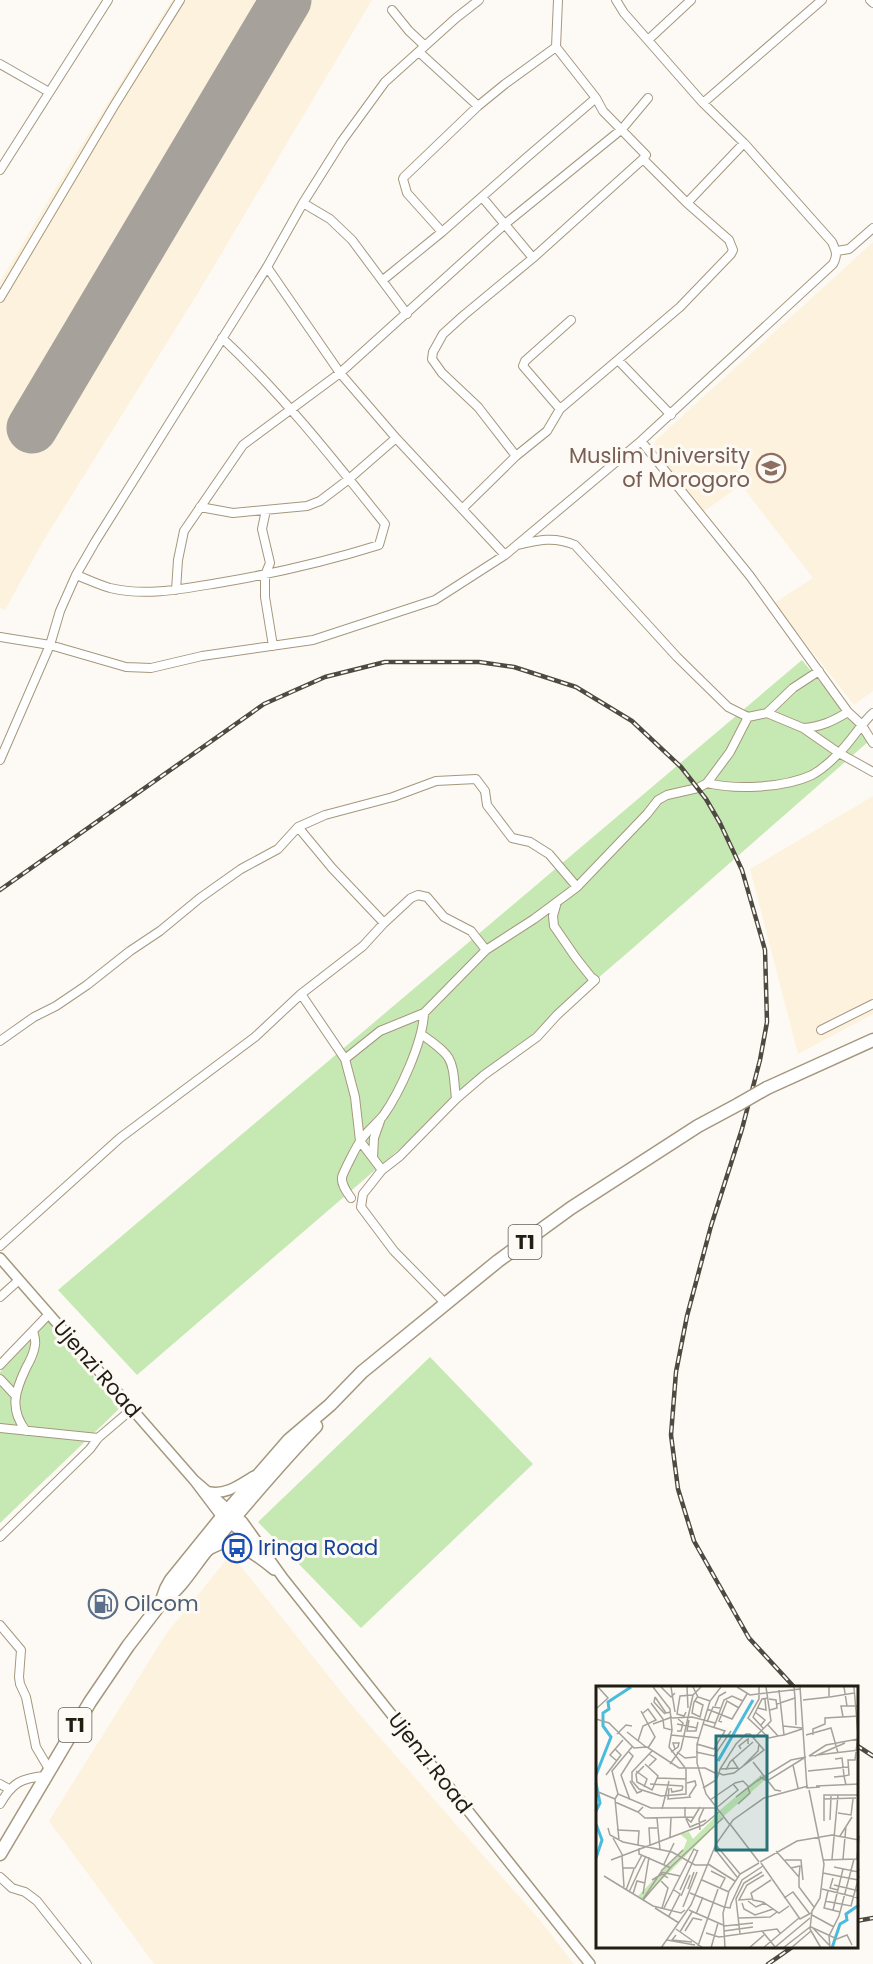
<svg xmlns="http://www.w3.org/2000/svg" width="873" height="1964" font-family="Poppins,sans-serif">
	<rect width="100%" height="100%" fill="#fdfaf5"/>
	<!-- built -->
	<path fill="#fdf2dd" d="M172 0H372L198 293 42 543 5 610 0 608V282L74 157Z
		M873 242V691L854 705 774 603 813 578 741 485 703 512 656 452 654 447 655 441Z
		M873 796V1014L798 1054 750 869Z
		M231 1554 354 1708 539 1919 574 1964H154L49 1821 166 1634Z"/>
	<!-- green -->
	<path fill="#c6e9b3" d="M802 660 869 741 633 948 137 1375 58 1290Z
		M50 1320 119 1409 0 1523V1372Z
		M430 1357 533 1464 361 1628 258 1522Z"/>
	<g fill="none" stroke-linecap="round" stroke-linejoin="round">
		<!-- runway -->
		<path stroke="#a6a29b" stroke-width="51" d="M32 428 286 0"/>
		<!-- minor casing -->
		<g stroke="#a5977e" stroke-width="10">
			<path id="minor" d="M870 0 873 3
				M392 10 409 31 425 46
				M648 40 691 0
				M556 47 558 0
				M419 52 478 106
				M0 64 49 92
				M596 98 603 111 646 155 643 159 687 203
				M703 103 822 0
				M0 170 108 0
				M482 197 533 258
				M303 203 330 219 352 240 407 314
				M837 251 849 249 873 228
				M267 267 340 373 396 438 505 555
				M383 280 442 232 526 158 596 98 556 47 505 84 478 106 404 177 403 179 407 193 442 232
				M0 298 114 106 180 0
				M618 360 671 415
				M560 409 523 366 525 361 571 320
				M641 441 750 576 848 712 861 724 873 743
				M516 456 478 407 442 373 432 359 433 352 443 334 464 315 533 258 643 159
				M200 507 233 513 307 506 320 501 349 479 396 438
				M462 509 516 456 547 431 560 409 680 307 731 254 733 250 729 240 687 203 744 143
				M266 510 262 529 270 563 265 575V597L273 646
				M517 545C538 540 554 536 575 545L677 657 728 707 748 717
				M76 575C87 579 99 585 110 588 148 597 187 588 224 582 276 573 328 561 379 545L385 524C334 460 282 394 222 338
				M176 590 178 560 184 531 243 445 340 373 505 224 622 129 648 98
				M0 637 50 645 126 667 151 668 202 656 313 640 435 600 505 555 641 441 833 264C838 255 836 251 832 242L744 143 703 103 624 13 616 0
				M767 713 803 728 839 753 873 772
				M803 728C821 727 833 721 848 712
				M0 760 50 645 60 611 76 575 95 542 267 267 303 203 342 141 385 82 456 18 479 0
				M707 783C736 790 784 788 812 775 821 770 830 762 837 755 851 742 859 726 873 713
				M384 923 411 898 418 895 427 897 444 917 471 931 486 950
				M301 994 345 1059 355 1097 360 1141 382 1170 363 1194 361 1207 394 1251 446 1304
				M821 1030 873 1004
				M421 1034C455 1058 452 1058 456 1099
				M0 1041 34 1017 56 1006 87 985 130 951 160 931 200 898 241 869 278 849 298 827 325 815 393 797 436 781 476 779 485 791 487 805 512 838 530 842 549 854 577 887
				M345 1059 380 1031 424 1013 486 950 534 919 577 887 647 814 658 800 667 795 698 788 707 783 730 752 748 717 767 713 793 688 819 671
				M373 1157 374 1138 380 1121
				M382 1170 400 1156 456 1099 484 1075 537 1037 557 1015 595 980 591 977 576 958 554 926 553 916 557 902
				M351 1198C347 1192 341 1185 342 1177 344 1171 357 1145 361 1140 367 1131 376 1124 383 1116 400 1092 423 1042 424 1013
				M0 1246 120 1138 255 1037 301 994 363 946 384 923 332 868 298 827
				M0 1297 19 1280
				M0 1365 49 1314
				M0 1379 15 1395
				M0 1428 98 1438
				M26 1431C9 1409 15 1391 26 1368 30 1361 34 1353 35 1345 36 1340 34 1335 33 1331
				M0 1537 90 1449 98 1438 132 1409
				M0 1625 21 1650 19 1677 20 1684 26 1697 36 1747 49 1769
				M0 1784 9 1789
				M0 1804C12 1783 21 1778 45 1776
				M0 1877 12 1888 25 1892 37 1901 87 1964"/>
		</g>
		<!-- tertiary casing -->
		<g stroke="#a5977e" stroke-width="12">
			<path id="tertiary" d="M0 1258 194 1480 222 1517 240 1531 263 1554
				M194 1480 243 1522 283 1578 590 1964
				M210 1492C227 1495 240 1484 254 1476
				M209 1550C213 1548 218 1545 223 1544 238 1541 263 1561 274 1570"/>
		</g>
		<!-- trunk casing -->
		<g stroke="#a5977e" stroke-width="15">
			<path id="trunk" d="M767 1088 873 1040
				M164 1600C181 1588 193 1567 206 1551 242 1509 278 1465 316 1426
				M0 1854 90 1702 128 1646 161 1603 166 1589 171 1580 222 1517 289 1440 330 1405 362 1372 498 1261 571 1208 698 1126 739 1104"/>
		</g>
		<!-- minor -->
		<use href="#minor" stroke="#fff" stroke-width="8"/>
		<!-- tertiary -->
		<use href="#tertiary" stroke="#fff" stroke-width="9"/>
		<!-- trunk -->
		<use href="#trunk" stroke="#fff" stroke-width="12"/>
		<!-- rail casing -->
		<g stroke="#4e4a41" stroke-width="4.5">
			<path id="rail" d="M0 890 264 704 325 677 385 662H479L514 667 576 687 632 721 681 767 706 799 720 823 742 870 765 950 767 1022 760 1060 742 1129 711 1226 687 1316 676 1372 671 1435 678 1489 694 1541 749 1638 795 1688
				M856 1745 873 1756
				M856 1921 873 1918
				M768 1964 791 1948"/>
		</g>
		<!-- rail -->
		<use href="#rail" stroke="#fdfaf5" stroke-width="2" stroke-dasharray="7" stroke-linecap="butt"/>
		<!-- trunk-bridge casing -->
		<g stroke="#a5977e" stroke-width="15" stroke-linecap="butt">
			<path id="trunk-bridge" d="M739 1104 767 1088"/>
		</g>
		<!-- trunk-bridge -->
		<use href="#trunk-bridge" stroke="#fff" stroke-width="12"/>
	</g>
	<!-- icons -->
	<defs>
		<g id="university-ring" transform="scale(1.5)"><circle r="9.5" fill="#fdfaf5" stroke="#8d6e63" stroke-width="1.5"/><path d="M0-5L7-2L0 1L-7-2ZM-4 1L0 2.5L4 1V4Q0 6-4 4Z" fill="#8d6e63"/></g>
		<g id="bus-ring" transform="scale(1.5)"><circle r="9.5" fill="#fdfaf5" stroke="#1a4fb4" stroke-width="1.5"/><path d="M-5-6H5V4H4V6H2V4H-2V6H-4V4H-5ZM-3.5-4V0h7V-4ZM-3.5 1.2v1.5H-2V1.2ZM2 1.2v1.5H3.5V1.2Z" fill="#1a4fb4"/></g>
		<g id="fuel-ring" transform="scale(1.5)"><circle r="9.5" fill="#fdfaf5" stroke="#5c6f8a" stroke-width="1.5"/><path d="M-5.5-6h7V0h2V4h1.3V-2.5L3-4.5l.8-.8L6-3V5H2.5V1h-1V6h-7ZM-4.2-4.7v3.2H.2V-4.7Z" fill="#5c6f8a"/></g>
	</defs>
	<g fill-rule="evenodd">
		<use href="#university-ring" x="771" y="468"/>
		<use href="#bus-ring" x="237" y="1548"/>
		<use href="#fuel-ring" x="103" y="1604"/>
	</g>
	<g text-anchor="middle" stroke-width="6" stroke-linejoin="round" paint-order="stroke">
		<!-- shield labels -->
		<g fill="#fdfaf5" stroke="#645f57" stroke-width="1.5">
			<rect x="508.5" y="1225" width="33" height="34" rx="4.5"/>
			<rect x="58.5" y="1708" width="33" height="34" rx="4.5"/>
		</g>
		<g font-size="20" font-weight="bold" fill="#221d13">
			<text x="525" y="1249">T1</text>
			<text x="75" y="1732">T1</text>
		</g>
		<!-- education labels -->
		<g font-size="21" fill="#785e54" stroke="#fdfaf5" text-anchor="end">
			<text x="750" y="463">Muslim University<tspan x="750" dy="24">of Morogoro</tspan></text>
		</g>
		<!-- street labels -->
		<g font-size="21" fill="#221d13" stroke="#fdfaf5">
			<text transform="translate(97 1369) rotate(49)" y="7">Ujenzi Road</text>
			<text transform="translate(430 1763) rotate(52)" y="7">Ujenzi Road</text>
		</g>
		<!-- transit labels -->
		<g font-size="21" fill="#164399" stroke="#fdfaf5" text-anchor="start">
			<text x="258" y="1555">Iringa Road</text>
		</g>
		<!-- service labels -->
		<g font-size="21" fill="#4e5e75" stroke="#fdfaf5" text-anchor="start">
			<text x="124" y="1611">Oilcom</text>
		</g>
	</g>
	<!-- overview -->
	<g transform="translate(596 1686)">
		<rect width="262" height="262" fill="#fdfaf5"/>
		<path d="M166 88 170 93 128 130 123 125ZM123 127 127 132 47 213 42 210 88 162 91 154 84 148 93 146 97 153Z" fill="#c6e9b3"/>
		<path fill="none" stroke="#49bcdd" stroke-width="3" d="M122 75 157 14M0 89 15 51 7 40V27L13 23 12 16 35 1M0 97 4 117 0 125M0 138 6 154 0 172M236 262 244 238 251 234 250 228 263 219"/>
		<path fill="none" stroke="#a5a29b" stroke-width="1.5" d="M57 1 74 23 76 44M65 1 75 11 79 7M75 1 79 26M91 1 92 22M97 1 102 11 114 15M125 1 114 15 101 58V77L110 108 134 139M141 1 154 9 204 3M163 1V13L152 32 173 52 182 50M204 1 211 102 224 101M248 1 251 20M183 4 188 49 206 43M59 11 70 27 75 26M59 11 58 16 69 28M199 11 200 39M234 11 258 7M173 13 180 14 181 22 174 24M207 14 233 11V1M99 15 107 19 104 31 96 27 98 16 102 10M55 17 67 33 68 42 76 44 73 61 90 83M181 18 199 12 198 1M119 20 123 10 130 6M162 22 170 24 169 13M0 23 12 12 2 1M111 23 136 33 151 8M45 25 59 51 52 62M90 26 88 30 81 28 84 10 97 9M159 26 169 34 165 39M247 31 245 20H261M76 32 96 31 119 37M0 33 13 37 38 62 51 61 83 82H101M93 34 91 45H100L102 36M111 36 117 21 124 22M126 36 123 35 131 15 143 22M57 38 76 31M81 38 101 42M172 39 182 50 188 49M187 40 206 42M118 41 128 14 136 10 147 15M168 43 157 31 166 13 172 12M81 45H85L87 37 82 33M31 46 50 61M21 48 30 39 36 40M75 49 103 52M210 49 235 42 242 67M217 49V43L229 38V32L263 30M158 52 175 35 170 1M42 55 47 40 60 34 52 23 47 27M101 58 118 63 129 45 107 38M36 61 16 85 22 108 55 122H119M145 63 143 60 152 53V58M32 65 37 70 25 89 34 114M56 65 36 86V95L43 103 65 110 90 108V83M75 66 82 61 83 57H77L79 63M81 66 89 72 100 71M100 66 118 70 135 45M213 70 230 59 262 53M213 70 263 64M219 70 249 57M21 75 14 69 27 54M157 76 179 104 185 105M74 78 85 63 97 9 105 1M197 79 202 102M48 80 40 88 41 96 56 104 62 90 49 78M53 80 60 73 53 68M147 80 162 65 163 58M101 82H109L119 87H123L127 89 138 87 168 64 154 48H150L140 58 124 83 123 87 120 94 107 102M124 83 142 82 136 73M130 84 134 76 157 56M40 85 51 93 48 101M212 85 252 81M10 89 25 69 19 63M164 91 171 95 208 72M238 91 248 90 246 72 239 73M61 92 90 93M34 95 41 107 46 105M161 95 195 74 210 71M91 97 99 95 100 99 93 110M54 98 87 100M250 99 248 90 253 89 252 74H259L262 49 258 1M220 100 263 98M73 102 72 113 95 111M75 102 76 106 86 104 87 100M213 104 228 178 224 212 216 225 214 243M0 105 19 113 22 108M140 111 162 94M19 113 23 154M228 113 260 112M114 114 139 97 147 95 153 101M19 116 42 126 47 121M142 118 154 107 152 102M89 121V131L95 136 104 121M66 123 73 95M119 123 142 104 137 98M42 126 49 132 98 131M242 127 255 129 257 113M61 132 64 164M90 133 94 141 110 134M234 134 235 110M228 135V109H263M134 138 163 176M12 142 14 149 27 156 76 166 99 179H112M21 144 43 145 42 159M104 144 103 133 108 122M244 150 256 131M17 152 27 170M74 152 75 132M54 159 53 142H61M120 159 144 188M43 162V168L75 182M118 162 141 191M180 165 203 191V201L218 221M26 170 28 201M236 173 242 109M247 173 250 140M15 174 107 139 123 126M189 174H205L207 194M227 174 261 173 263 150M164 176 201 155 236 149 263 154M165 177 204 233 215 227M68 178 78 157M112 178 139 195M238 181 262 186 263 183M26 182H39L46 169M195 182 204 180 203 191M65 185 87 164M115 185 129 192 124 202M227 187 262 194M8 190 57 220 85 227 89 224M237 192 234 202 242 204M56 194 66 188 72 192M106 194 133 206M175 194 155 207 157 214 167 216 183 227 193 220M65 195 72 202 66 222M238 199 263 205M92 203 98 186M226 203 263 212M30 204 38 183M84 204 102 164M232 205 228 222 244 226M33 206 50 170M94 207 128 221 134 222 135 218M37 208 41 195 49 197M47 208 53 171M85 210 94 189M188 212 197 206 213 227M47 213 65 186 84 190M156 213 143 214 151 199 168 189M47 214 76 180 127 132M152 215 160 221 169 217M229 215 255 220 263 190M146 217 148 223 159 229 177 223M135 218 146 194 167 180M87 221 101 186M59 222 83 237M68 222 98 163 101 165M93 224 127 239M237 224 247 183M100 228 107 211M216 229 238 241M73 230 84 208 78 204M143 232 174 231 181 226M128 240 157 237M215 241 241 253 251 249 256 259M216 241 233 259M80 243 107 262M214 243 225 262M89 245 97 232 106 234M128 245 157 241M166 245 180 262M84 246 96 226M110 247 123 251 181 243 184 247M144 248 140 213 148 197 166 186M80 249 76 254 96 256M71 254 99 259M102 260 122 203M65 262 95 219 120 158 137 134 168 112 212 100M115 262 122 237M129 262 127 227 133 205 144 188 163 177M153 262 168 249M167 262 203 232M178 262 214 232M187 262 214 241M195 262 215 245M234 262 233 250 243 230 258 173"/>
		<path fill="#287277" fill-opacity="0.15" stroke="#287277" stroke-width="3" d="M120 50H171V164H120Z"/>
		<rect width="262" height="262" fill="none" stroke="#221d13" stroke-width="3"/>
	</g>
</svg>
